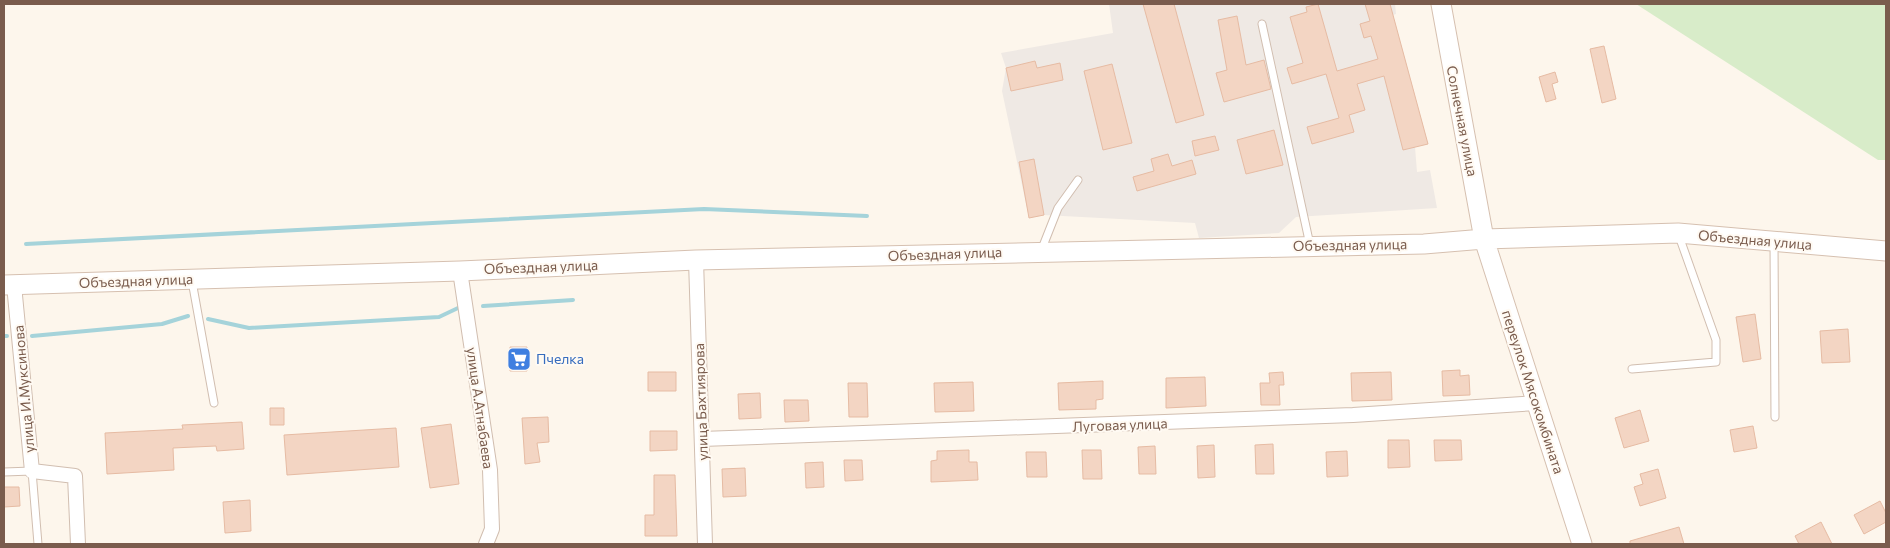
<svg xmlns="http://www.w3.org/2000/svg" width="1890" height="548" font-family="Commissioner,sans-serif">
	<rect width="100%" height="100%" fill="#fdf6ec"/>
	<!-- industrial -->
	<path fill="#efe9e4" d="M1109 4H1395L1396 14 1393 15 1428 144 1415 147 1417 172 1430 170 1437 208 1296 217 1279 233 1199 238 1195 223 1044 215 1029 218 1002 91 1006 68 1001 53 1113 33Z"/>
	<!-- green -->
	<path fill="#d8ecc9" d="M1636 4H1886V160H1878Z"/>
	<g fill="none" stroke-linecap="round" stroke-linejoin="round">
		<!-- stream -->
		<path stroke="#a5d3da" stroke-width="4" d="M26 244 704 209 867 216
			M483 306 573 300
			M208 319 249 328 439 317 458 308
			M4 336H7
			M32 336 162 324 188 316"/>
	</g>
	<!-- building -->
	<path fill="#f3d5c3" stroke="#e6bba3" d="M1143 4H1174L1204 115 1176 123Z
		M1318 4 1337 71 1378 59 1371 36 1364 38 1360 24 1370 21 1365 4H1390L1428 144 1403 150 1384 76 1357 84 1365 110 1349 115 1354 132 1312 144 1307 127 1339 118 1326 74 1292 84 1287 68 1303 63 1290 17 1307 12 1306 7Z
		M1237 16 1246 65 1264 60 1271 89 1224 102 1216 73 1227 70 1218 20Z
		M1604 46 1616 99 1602 103 1590 49Z
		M1035 61 1037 68 1060 63 1063 80 1011 91 1006 68Z
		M1112 64 1132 143 1103 150 1084 71Z
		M1555 72 1558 82 1552 84 1556 99 1546 102 1539 77Z
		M1274 130 1283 165 1246 174 1237 140Z
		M1215 136 1219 150 1195 156 1192 141Z
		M1168 154 1172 166 1192 160 1196 174 1137 191 1133 177 1154 171 1151 159Z
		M1034 159 1044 215 1029 218 1019 162Z
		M1755 314 1761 359 1743 362 1736 317Z
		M1848 329 1850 362 1822 363 1820 331Z
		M510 347H527V371H510Z
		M1460 370V376L1469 375 1470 395 1443 396 1442 371Z
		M648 372H676V391H648Z
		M1283 372 1284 385H1279L1280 405H1261L1260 383H1270L1269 373Z
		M1391 372 1392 400 1352 401 1351 373Z
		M1205 377 1206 406 1166 408V378Z
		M1103 381V399L1096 400V409L1059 410 1058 383Z
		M973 382 974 411 935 412 934 383Z
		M848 383H867L868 417H849Z
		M760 393 761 418 739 419 738 394Z
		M784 400H808L809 421 785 422Z
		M270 408H284V425H270Z
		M1640 410 1649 441 1624 448 1615 418Z
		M548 417 549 442 537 443 540 462 525 464 522 418Z
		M242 422 244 449 217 451 216 446 173 448 174 470 107 474 105 433 183 429 182 425Z
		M451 424 459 484 430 488 421 428Z
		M1753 426 1757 448 1734 452 1730 430Z
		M396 428 399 467 287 475 284 435Z
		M650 431H677V450L650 451Z
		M1388 440H1409L1410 467 1388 468Z
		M1434 440H1461L1462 460 1435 461Z
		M1273 444 1274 474H1256L1255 445Z
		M1214 445 1215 477 1198 478 1197 446Z
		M1155 446 1156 474H1139L1138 447Z
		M969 450V462H977L978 480 931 482V461L937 460V451Z
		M1082 450H1101L1102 479H1083Z
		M1347 451 1348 476 1327 477 1326 452Z
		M1026 452H1046L1047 477H1027Z
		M844 460H862L863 480 845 481Z
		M823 462 824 487 806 488 805 463Z
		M745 468 746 496 723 497 722 469Z
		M1658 469 1666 498 1640 506 1634 487 1643 484 1640 474Z
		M654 475H675L677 536H645V515H654Z
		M4 487H19L20 506 4 507Z
		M250 500 251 531 225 533 223 502Z
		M1880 501 1886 513V522L1864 534 1854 515Z
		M1821 522 1832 544H1799L1795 536Z
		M1679 527 1684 544H1630V541Z"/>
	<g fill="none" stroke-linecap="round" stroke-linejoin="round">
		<!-- lane casing -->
		<g stroke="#d1beb0" stroke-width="9">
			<path id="lane" d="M1262 24 1310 245
				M1774 242 1775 417
				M1041 251 1058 208 1078 180
				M192 281 214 403
				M1632 369 1716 362V340L1679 236
				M4 472 32 471 38 544"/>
		</g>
		<!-- street casing -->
		<g stroke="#d1beb0" stroke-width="16">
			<path id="street" d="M696 260 705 544
				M460 271 490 470 492 529 486 544
				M14 285 32 471 75 476 78 544
				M702 439 1353 415 1537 403"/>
		</g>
		<!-- secondary casing -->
		<g stroke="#d6c0b0" stroke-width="21">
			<path id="secondary" d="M1441 4 1484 239 1582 544
				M4 285 460 271 696 260 1424 244 1484 239 1678 233 1886 251"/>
		</g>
		<!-- lane -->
		<use href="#lane" stroke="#fff" stroke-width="7"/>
		<!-- street -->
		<use href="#street" stroke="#fff" stroke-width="14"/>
		<!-- secondary -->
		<use href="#secondary" stroke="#fff" stroke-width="19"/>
	</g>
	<!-- icons -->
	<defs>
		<g id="supermarket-square" transform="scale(1.25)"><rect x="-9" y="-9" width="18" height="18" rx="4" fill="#3f7fe0" stroke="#fffaf3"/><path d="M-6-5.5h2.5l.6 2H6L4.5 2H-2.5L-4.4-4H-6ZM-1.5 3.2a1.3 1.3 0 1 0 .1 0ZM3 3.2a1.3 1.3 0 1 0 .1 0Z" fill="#fff"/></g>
	</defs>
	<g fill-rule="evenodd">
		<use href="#supermarket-square" x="519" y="359"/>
	</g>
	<g text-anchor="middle" stroke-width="4" stroke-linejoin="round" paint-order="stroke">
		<!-- street labels -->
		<g font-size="14" fill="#7a5c4d" stroke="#fffaf3">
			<text transform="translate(1462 121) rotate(79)" y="5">Солнечная улица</text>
			<text transform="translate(1755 240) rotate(5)" y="5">Объездная улица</text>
			<text transform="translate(1350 245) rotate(-1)" y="5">Объездная улица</text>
			<text transform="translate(945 254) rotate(-2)" y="5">Объездная улица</text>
			<text transform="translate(541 267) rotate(-2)" y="5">Объездная улица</text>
			<text transform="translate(136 281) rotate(-2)" y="5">Объездная улица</text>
			<text transform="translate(24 389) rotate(-95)" y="5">улица И.Муксинова</text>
			<text transform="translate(1533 392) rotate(72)" y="5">переулок Мясокомбината</text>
			<text transform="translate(701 402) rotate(-92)" y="5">улица Бахтиярова</text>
			<text transform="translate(480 408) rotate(82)" y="5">улица А.Атнабаева</text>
			<text transform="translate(1120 425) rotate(-2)" y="5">Луговая улица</text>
		</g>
		<!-- shop labels -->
		<g font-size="14" fill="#366cbe" stroke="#fffaf3" text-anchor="start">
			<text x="536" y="364">Пчелка</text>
		</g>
	</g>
	<!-- border -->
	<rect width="1890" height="548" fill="none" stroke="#7a5c4d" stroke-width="10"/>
</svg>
